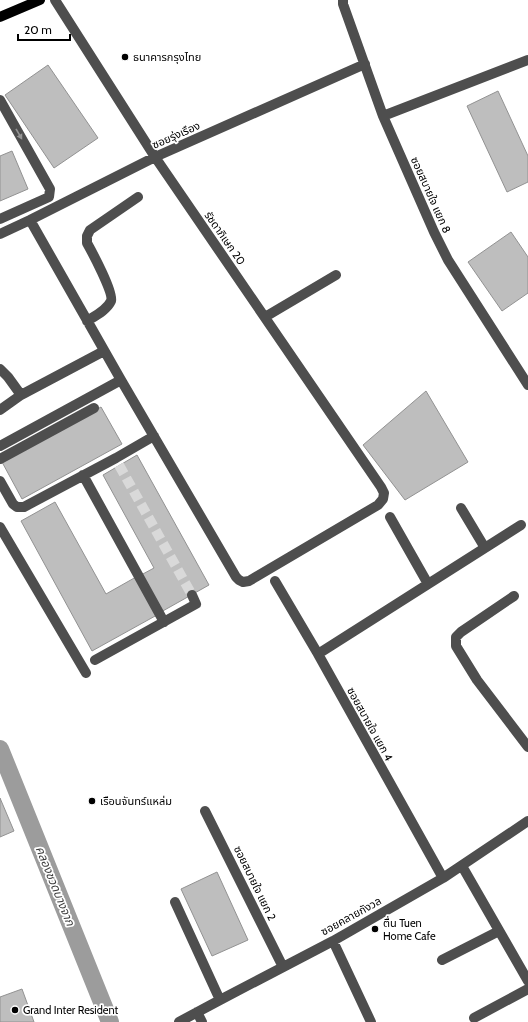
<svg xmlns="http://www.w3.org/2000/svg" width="528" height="1022" font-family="Cabin,'Noto Sans Thai',sans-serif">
	<rect width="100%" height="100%" fill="#fff"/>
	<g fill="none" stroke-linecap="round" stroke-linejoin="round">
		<!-- canal -->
		<path stroke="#9c9c9c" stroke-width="18" d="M0 749 110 1022"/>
	</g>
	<!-- building -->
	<path fill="#bebebe" stroke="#929292" d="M48 65 98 138 54 168 5 95Z
		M498 91 528 156V182L507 192 467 106Z
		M12 151 28 189 0 201V156Z
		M511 232 528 257V293L502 311 468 262Z
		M426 391 468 462 405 500 363 445Z
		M101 407 122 444 22 499 2 462Z
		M137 455 209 585 161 612 141 575 154 568 103 475Z
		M55 502 106 594 136 577 157 615 92 651 21 521Z
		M0 798 14 831 0 837Z
		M217 872 248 940 212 956 181 889Z
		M22 989 34 1022H0V997Z"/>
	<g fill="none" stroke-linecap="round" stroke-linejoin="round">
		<!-- minor-tunnel -->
		<path stroke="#d9d9d9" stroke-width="10" stroke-dasharray="10 5" stroke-linecap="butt" d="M119 465 192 595"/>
		<!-- minor -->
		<path stroke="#4e4e4e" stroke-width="10" d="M343 0V4L383 116 434 232 448 260 528 385
			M0 100 50 189 49 197 0 219
			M383 116 528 60
			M30 220 121 380 236 577 239 580 243 582 249 581 378 505 383 499 384 493 381 487 155 157 55 0
			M0 234 30 220 155 157 365 64
			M265 317 336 275
			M87 321C95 316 107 310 111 301 114 293 92 252 87 243V236L90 230 138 197
			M0 369 8 377 21 395
			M0 410 21 395 104 351
			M0 446 121 380
			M0 459 94 408
			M83 475 164 622
			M0 481 13 504 17 507H24L116 458 154 436
			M461 508 485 548
			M390 517 428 584
			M0 527 86 673
			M275 581 318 654 443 878
			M514 596 461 632 456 637V646L477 680 528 747
			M318 654 521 525
			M95 660 196 604 192 595
			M205 811 283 967
			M462 866 528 981
			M175 902 220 1000
			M333 941 371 1022
			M442 960 499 931
			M197 1012 202 1022
			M474 1018 528 989
			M179 1022 220 1000 333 941 443 878 528 821"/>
		<!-- major -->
		<path stroke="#000" stroke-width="10" d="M0 17 40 0"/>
	</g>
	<!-- one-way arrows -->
	<defs><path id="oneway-solid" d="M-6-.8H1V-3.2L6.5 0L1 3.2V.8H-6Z"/></defs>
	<use fill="#959595" href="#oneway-solid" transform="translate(19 134) rotate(60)"/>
	<!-- markers -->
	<g fill="#000" stroke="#fff" stroke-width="1.5">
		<circle cx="125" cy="57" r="4"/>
		<circle cx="92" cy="801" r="4"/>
		<circle cx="375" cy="929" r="4"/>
		<circle cx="15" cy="1010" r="4"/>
	</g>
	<g text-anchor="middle" stroke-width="3.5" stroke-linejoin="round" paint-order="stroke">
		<!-- poi labels -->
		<g font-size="11" fill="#000" stroke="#fff" text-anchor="start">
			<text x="133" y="61">ธนาคารกรุงไทย</text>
			<text x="100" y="805">เรือนจันทร์แหล่ม</text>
			<text x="383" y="927">ตื่น Tuen<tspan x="383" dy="13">Home Cafe</tspan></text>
			<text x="23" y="1014">Grand Inter Resident</text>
		</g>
		<!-- street labels -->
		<g font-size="11" fill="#000" stroke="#fff">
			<text transform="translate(176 135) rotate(-24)" y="4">ซอยรุ่งเรือง</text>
			<text transform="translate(431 195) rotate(66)" y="4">ซอยสบายใจ แยก 8</text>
			<text transform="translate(225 238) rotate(55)" y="4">รัชดาภิเษก 20</text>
			<text transform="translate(370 724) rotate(61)" y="4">ซอยสบายใจ แยก 4</text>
			<text transform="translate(255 883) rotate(64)" y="4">ซอยสบายใจ แยก 2</text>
			<text transform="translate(351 916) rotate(-29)" y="4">ซอยคลายกังวล</text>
		</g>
		<!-- water labels -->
		<g font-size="12" font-style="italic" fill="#3d3d3d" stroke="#fff">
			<text transform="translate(55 886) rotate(68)" y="4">คลองชวดบางจาก</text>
		</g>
	</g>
	<!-- scale -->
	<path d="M18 34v6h52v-6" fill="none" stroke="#000000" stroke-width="2"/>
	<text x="24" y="34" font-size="12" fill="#000000" stroke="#ffffff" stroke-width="3" paint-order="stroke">20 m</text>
</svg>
